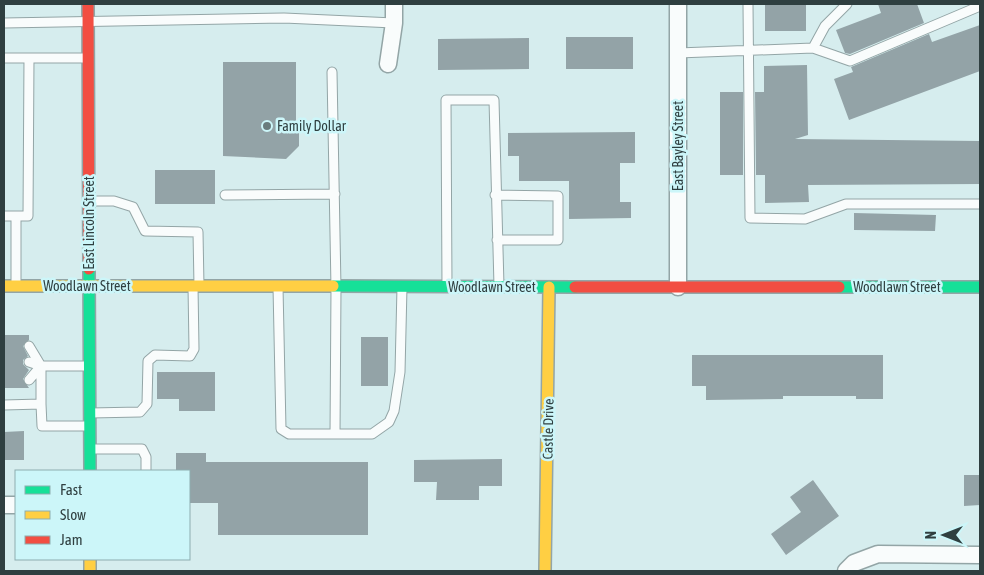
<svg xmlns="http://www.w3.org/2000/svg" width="984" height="575" font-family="'Asap Condensed',sans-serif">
	<rect width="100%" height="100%" fill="#d6edee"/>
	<!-- building -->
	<path fill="#93a3a7" d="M765 4H806V31H765Z
		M878 4H917L924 23 850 54 845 53 836 30 881 13Z
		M980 25V71L849 120 834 79 853 72 851 67 929 34 932 42Z
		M566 37H633V69H566Z
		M529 38V69L438 70V39Z
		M223 62H296V130H299V146L286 159 223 156Z
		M807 65 808 135 795 139 980 141V184L808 185 809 202 765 203V175H756L755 92H764V66Z
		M720 92H743V175H720Z
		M635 132V163H620V202H631V218L569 219V181H519V156H508V133Z
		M155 170H215V204H155Z
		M854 213 936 215 935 231 854 230Z
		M4 335H29V340L23 346 28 356 23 360V364L29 370 23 379 29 388H4Z
		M361 337H388V386H361Z
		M692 355H883V399H856V396H783V399L706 400V386H692Z
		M157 372H215V411H179V399H157Z
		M24 431V460H4V432Z
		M176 453H206V462H368V535H218V503H189V471H176Z
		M502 459V486H479V500H436L437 482H414V460Z
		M964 475H980V505L964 506Z
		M813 480 839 516 786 555 771 534 801 512 790 497Z"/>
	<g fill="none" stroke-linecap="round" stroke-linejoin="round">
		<!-- lane casing -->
		<g stroke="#93a5a6" stroke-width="11">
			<path id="lane" d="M748 4 750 218 805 219 846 204H980
				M4 23 284 18 394 23
				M813 48 825 26 847 4
				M678 53 813 48 850 61 980 6
				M4 58H29
				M332 72 336 288 335 434
				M225 195 335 194
				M495 195 558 196V240H497
				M89 201H114L133 207 145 231 198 232 199 286
				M4 216H28L29 58H88
				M16 216V286
				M278 287 281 429 289 434H372L389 422 394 411 400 372 402 287
				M447 287 446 100H494L499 286
				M29 346 41 366
				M29 362 41 366
				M29 380 41 366
				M41 404 42 426H89
				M4 405 41 404V366H89
				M90 413 140 412 147 404 148 361 155 355 190 356 194 349 193 286
				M91 449H142L146 457V471"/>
		</g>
		<!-- street casing -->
		<g stroke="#93a5a6" stroke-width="19">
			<path id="street" d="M678 4V287
				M388 64 394 23V4
				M4 505H16
				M846 571 854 563 878 554 980 555"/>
		</g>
		<!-- fast casing -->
		<g stroke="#93a5a6" stroke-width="14">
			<path id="fast" d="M89 269 90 471
				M333 286 575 287
				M839 287H980"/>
		</g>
		<!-- slow casing -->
		<g stroke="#93a5a6" stroke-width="14">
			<path id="slow" d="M4 286H333
				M90 559V571
				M545 571 549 287"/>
		</g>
		<!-- jam casing -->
		<g stroke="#93a5a6" stroke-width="14">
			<path id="jam" d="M88 4 89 269
				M575 287H839"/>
		</g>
		<!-- lane -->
		<use href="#lane" stroke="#f9fcfc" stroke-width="9"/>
		<!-- street -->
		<use href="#street" stroke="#f9fcfc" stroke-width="16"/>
		<!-- fast -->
		<use href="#fast" stroke="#16e098" stroke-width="11"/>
		<!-- slow -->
		<use href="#slow" stroke="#ffcf43" stroke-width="11"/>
		<!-- jam -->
		<use href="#jam" stroke="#f24e42" stroke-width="11"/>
	</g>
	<!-- markers -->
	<circle fill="#697c7d" stroke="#ccf6f9" stroke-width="2" cx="267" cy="126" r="5"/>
	<g text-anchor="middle" stroke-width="5" stroke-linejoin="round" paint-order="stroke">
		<!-- poi labels -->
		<g font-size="14" fill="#2f3f40" stroke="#ccf6f9" text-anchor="start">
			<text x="277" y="131">Family Dollar</text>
		</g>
		<!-- street labels -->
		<g font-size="14" fill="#2f3f40" stroke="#ccf6f9">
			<text transform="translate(678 146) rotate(-90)" y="5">East Bayley Street</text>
			<text transform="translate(89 223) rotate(-90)" y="5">East Lincoln Street</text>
			<text x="87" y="291">Woodlawn Street</text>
			<text x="492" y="292">Woodlawn Street</text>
			<text x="897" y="292">Woodlawn Street</text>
			<text transform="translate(548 429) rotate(-89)" y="5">Castle Drive</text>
		</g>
	</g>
	<!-- border -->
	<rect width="984" height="575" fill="none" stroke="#2f3f40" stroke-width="10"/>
	<!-- legend -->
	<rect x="15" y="470" width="175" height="90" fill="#ccf6f9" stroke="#8dadaf"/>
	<rect x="25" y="486" width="25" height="8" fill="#16e098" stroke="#8dadaf"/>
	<text x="60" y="495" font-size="15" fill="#2f3f40">Fast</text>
	<rect x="25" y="511" width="25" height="8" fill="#ffcf43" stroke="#8dadaf"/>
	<text x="60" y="520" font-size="15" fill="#2f3f40">Slow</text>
	<rect x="25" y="536" width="25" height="8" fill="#f24e42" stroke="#8dadaf"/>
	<text x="60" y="545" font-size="15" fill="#2f3f40">Jam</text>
	<!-- north arrow -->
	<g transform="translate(944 535) rotate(270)" stroke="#ccf6f9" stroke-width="4" paint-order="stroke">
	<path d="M0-4L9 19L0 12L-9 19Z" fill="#2f3f40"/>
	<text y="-8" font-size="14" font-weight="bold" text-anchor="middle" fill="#2f3f40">N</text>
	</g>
</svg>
